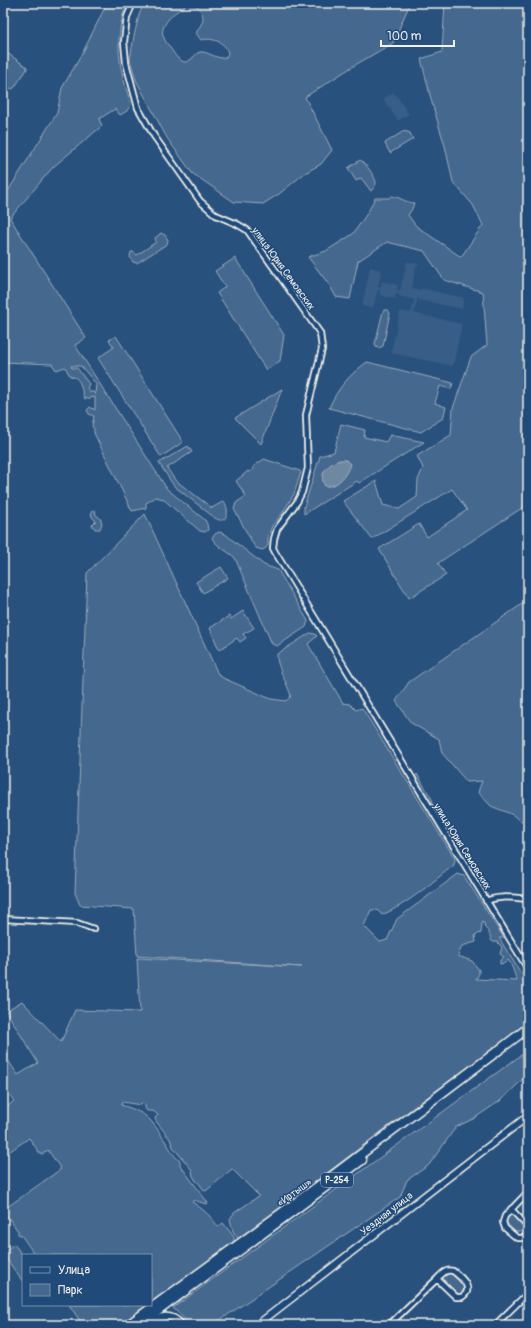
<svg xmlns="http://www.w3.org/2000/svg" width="531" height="1328" font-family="Pangolin,sans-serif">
	<rect width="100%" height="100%" fill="#28517e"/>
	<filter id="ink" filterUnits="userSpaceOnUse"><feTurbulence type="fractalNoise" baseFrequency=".025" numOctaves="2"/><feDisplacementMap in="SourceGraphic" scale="8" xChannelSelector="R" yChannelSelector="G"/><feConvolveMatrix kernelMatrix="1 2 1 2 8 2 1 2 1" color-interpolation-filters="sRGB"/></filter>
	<g filter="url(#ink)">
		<!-- built -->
		<path fill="#375d86" d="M394 92 409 114 398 121 383 99Z
			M407 261 419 264 418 266H416L412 288 421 290V288L464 298 462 309 419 300V298L418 297 414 313 462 324 453 366 391 353 400 311 411 313 414 300 399 296V294H396L395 299 379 295 380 290H378L373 308 362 306 370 267 382 270 378 286H381L382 281 398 285 397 290H400Z"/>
		<!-- green -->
		<path fill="#45688e" stroke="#9cacbb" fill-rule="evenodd" d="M107 3H127C113 40 119 68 131 104L127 111 120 115 115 109 99 119 102 126 53 167 10 218 86 338 75 345 167 489 205 520 207 524 208 530 205 532 200 531 163 499 156 497 146 503V508L132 511 94 433V429L92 426 94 416 89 414 87 410 90 407 95 410V397L85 399C80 390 83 378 70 376L65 367 56 370 52 364 3 362V199L57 113 62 88 82 54ZM71 366H81L96 384 95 395 94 392H90L87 388 89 384 77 368H72Z
			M144 3H410L393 43 355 65 305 97 332 150 321 164 305 173 279 194 263 204 234 202 192 173 167 138 136 80 130 59 134 36 139 15ZM187 5 197 6C207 18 203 21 196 33L201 40C211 37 227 42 228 54L225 58C215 59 208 51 200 52 195 53 194 58 190 60 188 62 186 62 184 62 177 59 175 55 171 49 169 45 165 42 164 38 157 25 177 10 187 5Z
			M445 3H528V504L438 563 446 575 409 598 379 549 419 524 427 537 467 510 452 489 372 539 343 501 376 481 383 505 399 509 417 497 418 480 423 468 417 456 451 435 453 408 471 357 487 345 483 292 444 280 424 251 387 242 358 261 350 299 336 297 330 286 308 257 326 251 353 234 368 212 375 198H389L391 196C400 197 404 202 414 203L412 209 408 215 416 226 461 257 483 225 473 205 453 182 445 146 432 103 421 59 442 52Z
			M7 53 27 67V69L14 88 12 89 3 84V57L5 54Z
			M404 131 410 133 413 139 390 153 385 144V143Z
			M360 160C365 162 375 177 376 182 376 186 373 189 371 191L361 178 356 181 348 168Z
			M161 233 165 235 168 240 167 244 137 263 133 262 130 257 131 252H133L137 255 156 242 155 238Z
			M235 258 284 335 280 361 266 370 217 293 225 287 215 271Z
			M384 310H388L390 313 383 346 379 348 376 347 375 344 383 311Z
			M116 336 183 442 161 457 98 358 114 347 109 340Z
			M367 362 453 383 451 389 440 386 435 403 446 407 443 418 421 432 329 408C337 389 350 374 367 362Z
			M282 389 261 444 235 418Z
			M341 424 365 430 364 437 386 442 390 435 424 442 359 483 357 481 304 514V507L320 456 334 452Z
			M188 446 192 452 167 468 175 480 212 508 224 501C230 510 228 526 215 518L174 486 159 463Z
			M264 459 300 471 301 472 294 494 282 514 272 526 268 537V545L266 548 262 550 256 548 253 544 234 509 236 503 246 496 236 481 248 471 249 472 254 469 253 467Z
			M95 510 96 515 100 518 102 523 100 529H95L92 525 96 521 92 517 91 512Z
			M145 514 218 674 223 678 271 699 286 701 291 696C288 685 275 663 277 654L310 633 315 634 317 636 308 644 343 703 350 704 356 710 362 708 455 859 454 865C431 883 408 904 382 915L377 910H371L364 926 380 942 387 940 397 919 458 874 464 876 504 938H499L517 967 528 982V1022L386 1128 248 1233 238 1239 233 1231 230 1219 234 1213 259 1196 232 1169 206 1191 204 1190 198 1182 196 1181 193 1176 192 1170 173 1147 170 1139 156 1121 155 1118 158 1115 153 1111H147L145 1108V1104L142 1103 141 1105 122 1102 121 1105C150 1114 151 1120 167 1144 171 1150 174 1157 180 1161V1165L208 1203 206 1204 194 1200 192 1202C203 1209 211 1216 218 1227L223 1223 234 1237V1241L228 1247 151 1303V1255H35L21 1235 18 1234V1231L3 1210 61 1169 48 1150 41 1155 29 1138 3 1156V1110L14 1101 3 1085V1053L18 1075 38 1063 6 1011 22 1001 61 1042 75 1010 140 1012 137 958 302 967 137 956 134 909 80 905 75 893 87 573ZM482 922 484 923 485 928C489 931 490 935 491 940L493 942H497L502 947 500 954 504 957 500 960V964L505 963 508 960C513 967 514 973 517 981L476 979 479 974V970L472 961 458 956 462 946 476 942 475 935 481 933Z
			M219 532 225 534 264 565 278 570 308 621 306 627 277 646 272 644 235 558C228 551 217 547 212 538L215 534Z
			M221 567 228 578 203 593 196 582Z
			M528 600V825L511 814 491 806 478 792 482 781 467 782 442 753 439 739 411 723 396 701 409 682Z
			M243 611 254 628 243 634 246 638 240 642 237 638 219 650 210 628 229 616 231 619Z
			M417 774 433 801 432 802H430L415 778Z
			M437 809 450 828 447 830 436 813Z
			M528 1050V1073L519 1083 500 1101 473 1119 456 1127 429 1165 407 1180 400 1197 213 1325H191L173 1308Z
			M510 1214C518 1216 527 1225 521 1232H515L505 1221 508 1215Z
			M14 1244 23 1256V1282L3 1254V1253Z
			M446 1273 453 1274C458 1280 468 1286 462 1294H456L445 1282 443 1277Z
			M69 1305H148L120 1325H78L81 1322Z"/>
		<!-- water -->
		<path fill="#6e88a2" stroke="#a4b2be" d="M340 460H346L350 464C347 475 337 488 325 486 317 474 329 463 340 460Z"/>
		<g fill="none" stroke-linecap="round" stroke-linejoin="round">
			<!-- minor casing -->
			<g stroke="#f4f1e8" stroke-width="8">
				<path id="minor" d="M133 3 127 17 124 42 126 63 138 108 154 136 200 201 216 215 237 224 247 230 320 333 322 349 306 415 308 468 302 492 297 502 277 529 274 539 273 548 275 552 528 969
					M486 901C500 895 514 898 528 899
					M3 919 77 923 94 929
					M528 1192 505 1216 503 1222 505 1228 517 1238H524L528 1233
					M511 1209 528 1227
					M389 1325 437 1279C442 1274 445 1269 453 1271 461 1277 475 1289 462 1297H456L437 1279
					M495 1325 528 1293"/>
			</g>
			<!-- tertiary casing -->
			<g stroke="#f4f1e8" stroke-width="9">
				<path id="tertiary" d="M147 1325C160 1316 170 1312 182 1325
					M257 1325 528 1116"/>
			</g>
			<!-- trunk casing -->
			<g stroke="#f4f1e8" stroke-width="11">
				<path id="trunk" d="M128 1325 332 1176 528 1028
					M139 1325 362 1160"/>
			</g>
			<!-- minor -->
			<use href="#minor" stroke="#1f4a7a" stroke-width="4.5"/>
			<!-- tertiary -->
			<use href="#tertiary" stroke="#1f4a7a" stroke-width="6"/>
			<!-- trunk -->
			<use href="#trunk" stroke="#1f4a7a" stroke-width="8"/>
		</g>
	</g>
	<g text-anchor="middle" stroke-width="3" stroke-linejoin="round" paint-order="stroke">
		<!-- shield labels -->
		<rect fill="#1f4a7a" stroke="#b4bfc7" stroke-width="1" x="321" y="1173" width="32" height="14" rx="3"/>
		<g font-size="9" font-weight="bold" fill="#f4f1e8">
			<text x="337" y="1183">Р-254</text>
		</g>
		<!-- street labels -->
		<g font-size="10" fill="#f4f1e8" stroke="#1f4a7a">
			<text transform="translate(284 268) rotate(54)" y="4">улица Юрия Семовских</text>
			<text transform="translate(463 846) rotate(58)" y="4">улица Юрия Семовских</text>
			<text transform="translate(294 1192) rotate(-36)" y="4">«Иртыш»</text>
			<text transform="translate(386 1213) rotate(-38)" y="4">Уездная улица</text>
		</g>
	</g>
	<!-- margin -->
	<rect width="531" height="1328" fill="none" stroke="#1f4a7a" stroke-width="16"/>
	<rect x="8" y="8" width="515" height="1312" fill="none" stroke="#f4f1e8" stroke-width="1.5" filter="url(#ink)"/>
	<!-- legend -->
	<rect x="22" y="1254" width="130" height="52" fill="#1f4a7a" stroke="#748da6"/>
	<rect x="30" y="1267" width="20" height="6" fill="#1f4a7a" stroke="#748da6"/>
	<text x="58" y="1274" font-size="12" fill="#f4f1e8">Улица</text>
	<rect x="30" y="1284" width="20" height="12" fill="#45688e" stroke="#748da6"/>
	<text x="58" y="1294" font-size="12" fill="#f4f1e8">Парк</text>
	<!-- scale -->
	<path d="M381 40v6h73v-6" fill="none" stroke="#f4f1e8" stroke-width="2"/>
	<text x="387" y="40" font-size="12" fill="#f4f1e8" stroke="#1f4a7a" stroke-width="3" paint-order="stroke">100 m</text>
</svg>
